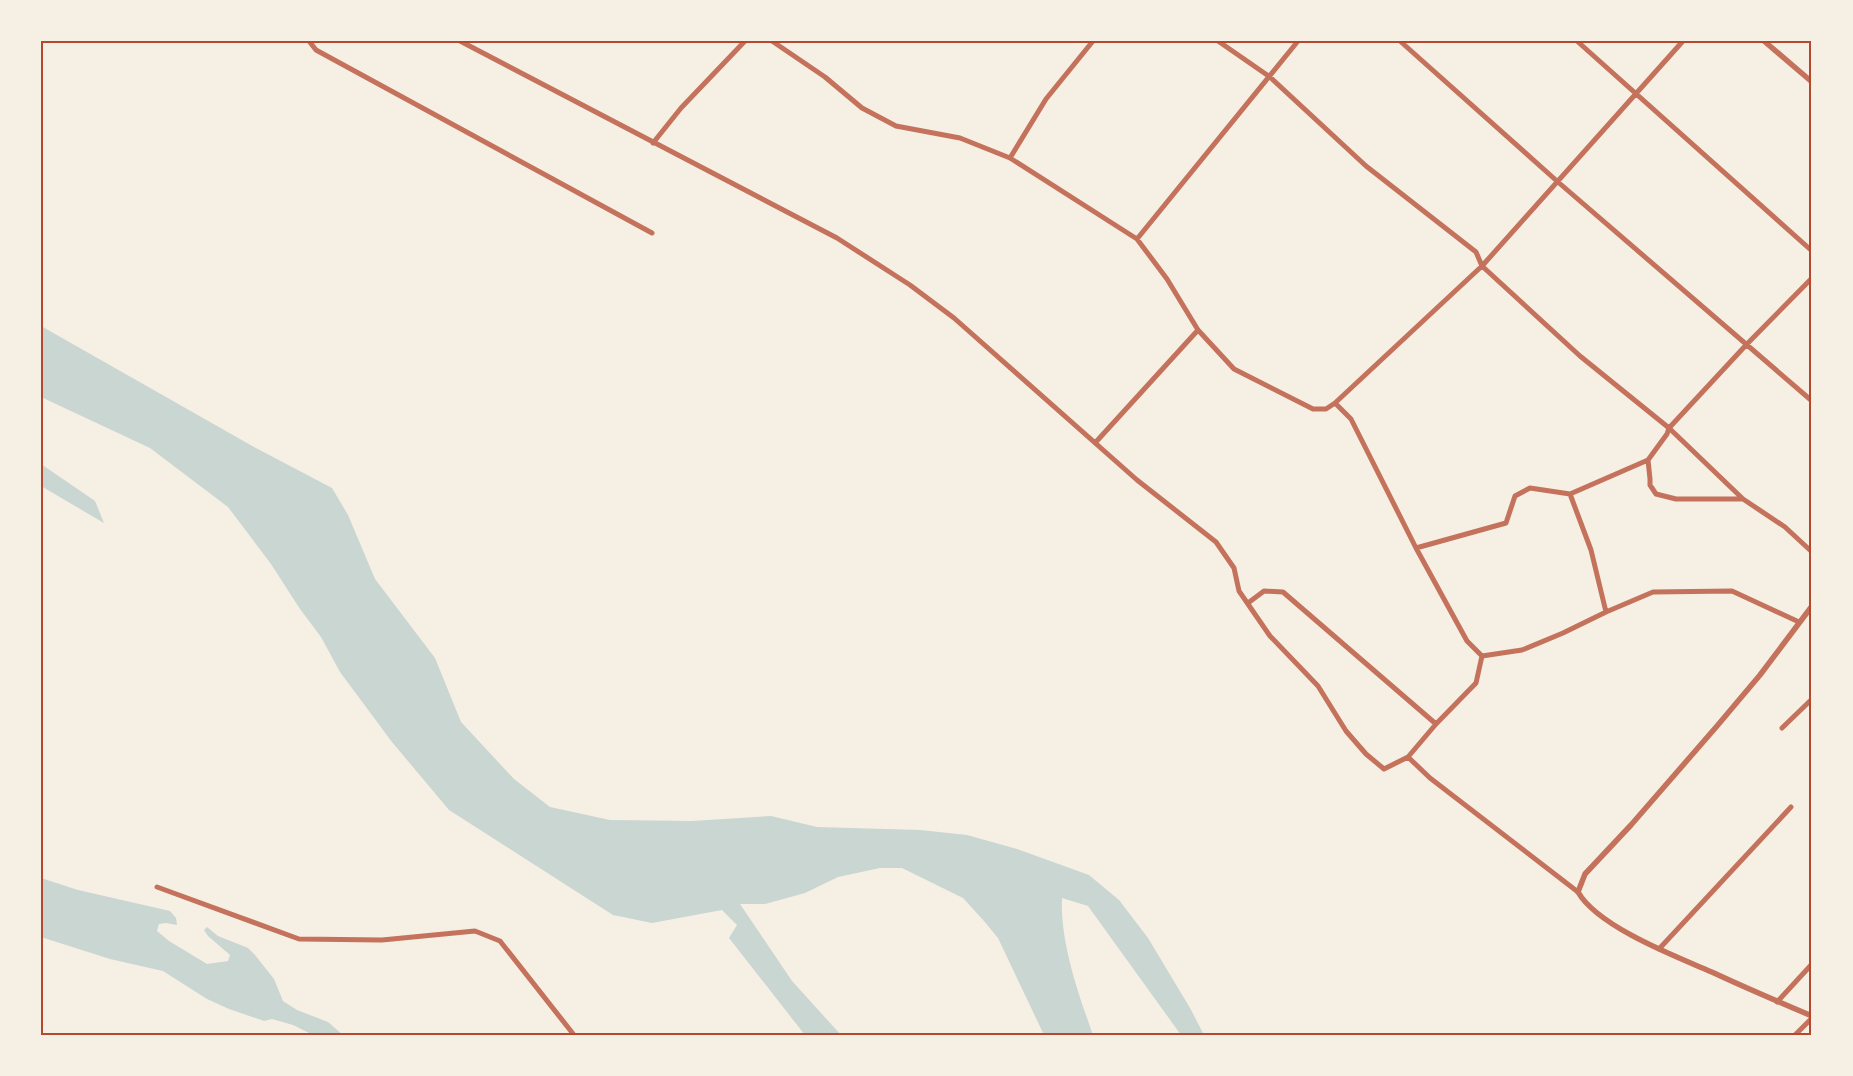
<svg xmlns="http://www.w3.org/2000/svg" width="1853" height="1076" font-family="Arial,sans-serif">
	<rect width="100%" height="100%" fill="#f6efe4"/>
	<!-- water -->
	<path fill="#c9d6d2" d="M41 326 254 447 332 488 348 515 375 579 435 658 461 722 514 779 550 807 610 820 692 821 771 816 817 827 920 830 967 835 1017 849 1089 875 1119 900 1148 938 1190 1008 1204 1035H1181L1088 906 1062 898C1060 942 1078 993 1093 1035H1044L998 938 984 921 963 898 902 868H880L838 877 805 893 765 904H740L792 981 841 1035H805L729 938 737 925 722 910 652 923 613 915 449 810 392 742 340 672 321 637 300 609 271 564 228 507 150 448 41 397Z
		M41 464 95 501 104 523 41 486Z
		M41 878 78 890 170 911 176 918 177 925 166 923 159 924 157 931 169 941 207 964 228 961 230 955 208 936 204 930 207 927 218 936 248 948 255 955 274 979 283 1001 297 1010 328 1022 343 1035H313L293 1025 272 1019 264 1021 229 1009 207 999 163 971 110 959 41 937Z"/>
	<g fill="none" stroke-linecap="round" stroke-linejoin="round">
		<!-- minor -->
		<path stroke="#c5725c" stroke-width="5" d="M309 41 316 50 652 233
			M460 41 837 238 910 285 954 318 1137 480 1216 542 1234 568 1239 591 1270 636 1318 686 1346 731 1366 754 1384 769 1408 757 1436 724 1476 683 1482 656
			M772 41 825 77 862 108 896 126 960 138 1010 158 1137 239 1167 279 1198 330 1234 369 1313 409H1326L1335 403 1351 419 1416 548 1467 641 1482 656 1522 650 1563 633 1606 612 1653 592 1732 591 1799 622
			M1218 41 1270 77 1366 166 1476 252 1482 266 1580 356 1669 428 1743 499 1785 527 1812 552
			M1400 41 1558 182 1812 401
			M1577 41 1812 251
			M653 143 681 108 745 41
			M1010 158 1046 99 1093 41
			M1137 239 1298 41
			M1335 403 1482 266 1683 41
			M1095 443 1198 330
			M1648 460 1650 479V485L1656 494 1676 499H1743
			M1570 494 1591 550 1606 612
			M1416 548 1506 523 1515 496 1530 488 1570 494 1648 460 1667 434 1669 428 1747 344 1812 278
			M1248 603 1264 591 1283 592 1436 724
			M1782 728 1812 699
			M1408 757 1430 778 1578 892
			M157 887 299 939 382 940 475 931 500 941 574 1035
			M1659 949 1791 807
			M1777 1002 1812 964
			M1795 1035 1812 1018"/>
		<!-- tertiary -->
		<path stroke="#c5725c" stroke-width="5.5" d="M1764 41 1812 82
			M1812 606 1760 675 1717 726 1631 825 1585 874 1578 892C1598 927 1677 957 1714 973 1746 988 1779 1002 1812 1016"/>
	</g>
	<!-- border -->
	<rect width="1853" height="1076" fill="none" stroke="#f6efe4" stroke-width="85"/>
	<rect x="42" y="42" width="1768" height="992" fill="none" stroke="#b5482f" stroke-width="2"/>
</svg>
